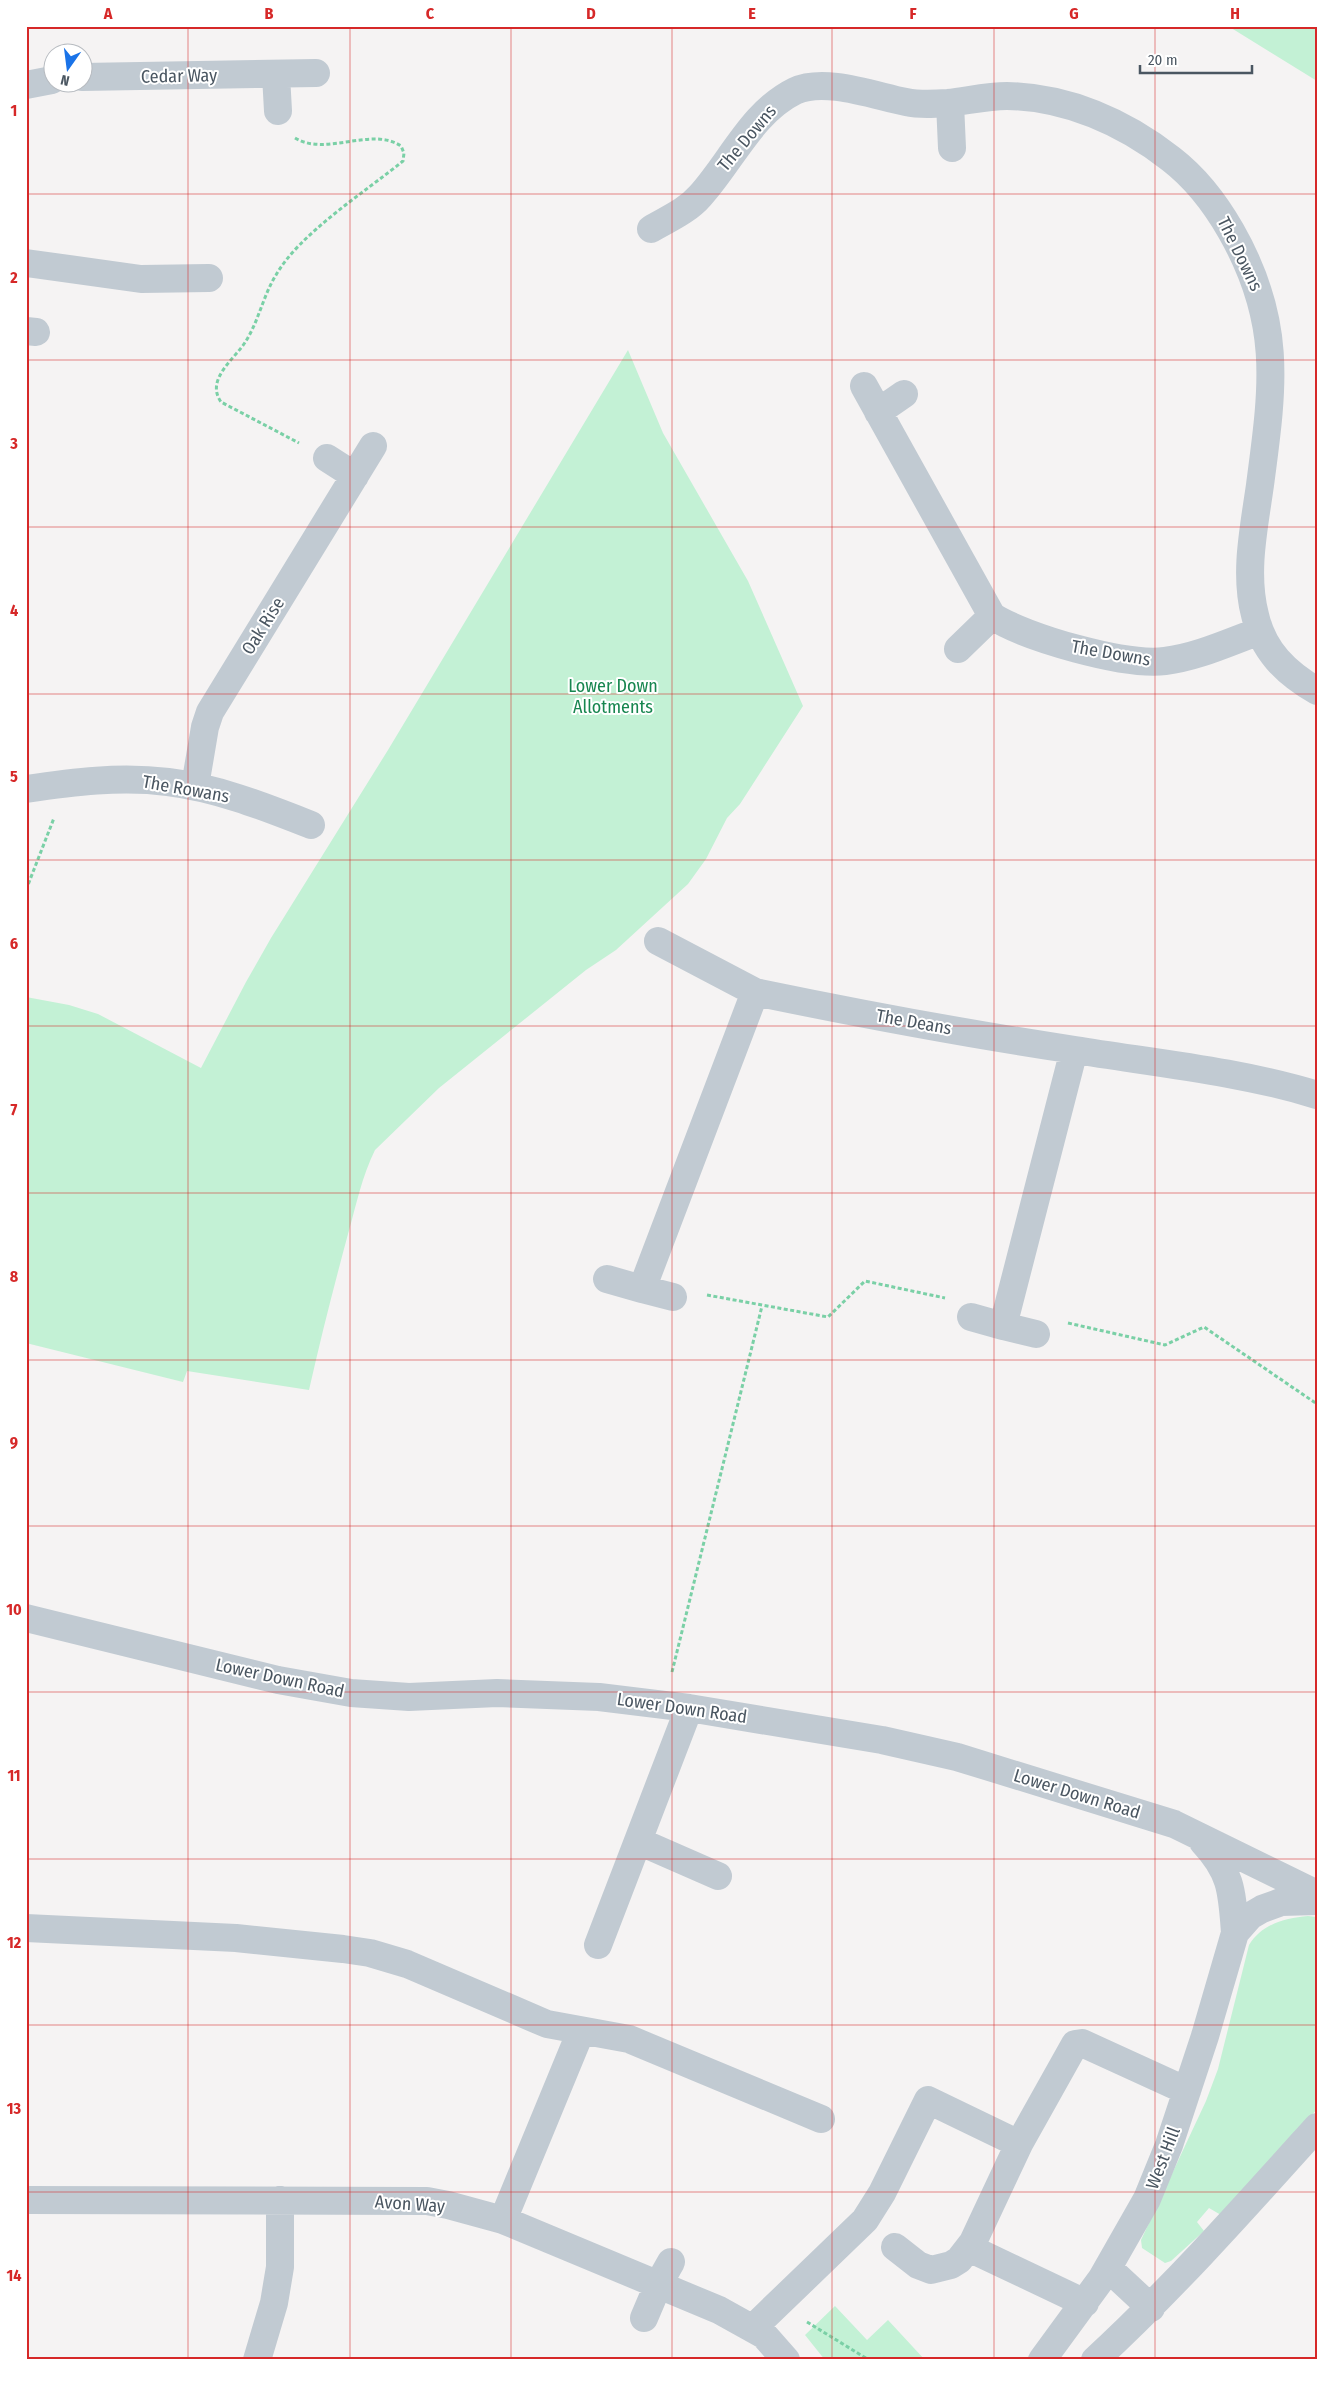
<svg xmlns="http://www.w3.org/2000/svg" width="1343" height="2386" font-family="'Fira Sans Condensed',sans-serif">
	<rect width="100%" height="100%" fill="#f5f3f3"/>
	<!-- green -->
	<path fill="#c3f1d5" d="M1228 26H1317V81Z
		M628 350 663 433 748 581 803 706 740 804 727 818 706 859 688 884 616 950 586 970 439 1088 375 1150C362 1176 356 1206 348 1234 334 1286 321 1337 309 1390L187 1371 183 1382 26 1343V997L69 1005 98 1014 201 1068 246 982 271 938 388 750Z
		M1308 1916 1317 1917V2109L1227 2216 1221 2215 1209 2208 1197 2222 1204 2231 1171 2261 1165 2263 1142 2248 1141 2240 1206 2101 1218 2069 1249 1945C1262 1924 1285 1918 1308 1916Z
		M835 2306 867 2340 888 2320 925 2360H825L805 2335Z"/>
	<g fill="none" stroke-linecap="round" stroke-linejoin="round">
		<!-- path -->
		<path stroke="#7ad0a6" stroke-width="3" stroke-dasharray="4 2.5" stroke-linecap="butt" d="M295 138C327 157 371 126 401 146L404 153 403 161C365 192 299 234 276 275 263 296 259 320 246 341 235 359 205 379 221 402L299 443
			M26 890 54 818
			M707 1295 828 1317 865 1281 945 1298
			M1068 1323 1165 1345 1204 1327 1317 1404
			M672 1672 762 1306
			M807 2322 869 2360"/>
		<!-- minor -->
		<path stroke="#c1cad2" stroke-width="28" d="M276 75 278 111
			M82 77 316 73
			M26 85 52 80
			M950 103 952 148
			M651 229C668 219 687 211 700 196 731 162 752 112 795 91 825 77 875 96 906 102 920 105 934 104 948 103 967 101 987 96 1007 96 1067 97 1124 122 1171 159 1197 179 1215 203 1231 231 1283 322 1273 387 1260 485 1254 528 1244 573 1255 615 1263 651 1286 673 1317 691
			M26 263 141 279 209 278
			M26 331 36 332
			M864 386 992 616C1026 638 1125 666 1165 661 1198 657 1229 642 1260 631
			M878 412 904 394
			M327 458 355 476
			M958 649 992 616
			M195 786 205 727 210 712 373 446
			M26 789C73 782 120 776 168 782 218 788 265 807 311 825
			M658 941 755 992
			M607 1279 642 1289 755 992C861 1014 968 1034 1075 1050 1155 1063 1239 1071 1317 1095
			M642 1289 673 1297
			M971 1317 1003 1326
			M1036 1334 1003 1326 1074 1050
			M26 1618 278 1680 351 1693 409 1697 497 1693 599 1697 689 1708 882 1740 957 1757 1174 1824 1317 1894
			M638 1841 718 1876
			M1203 1842C1232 1873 1232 1892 1235 1933
			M26 1928 236 1938 343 1949 370 1953 407 1964 547 2024 629 2039 821 2119
			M598 1945 689 1708
			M26 2200 427 2201 448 2205 503 2220 719 2310 764 2335 786 2360
			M503 2220 581 2031
			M895 2247 918 2265 931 2270 951 2265 959 2260 973 2242 1019 2144 1075 2044 1082 2043 1187 2091
			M969 2248 1085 2303
			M1108 2268 1151 2308
			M644 2318 658 2285 671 2262
			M753 2328 865 2220 882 2193 928 2100 1019 2144
			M257 2360 274 2303 280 2267V2200
			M1042 2360 1102 2278 1147 2199 1169 2145 1205 2036 1235 1933 1250 1916 1262 1909 1281 1902 1317 1901
			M1095 2360C1174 2287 1245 2207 1317 2127"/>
	</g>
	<!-- grid -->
	<path fill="none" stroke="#d62828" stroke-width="1" stroke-opacity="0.55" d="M188 26V2360M350 26V2360M511 26V2360M672 26V2360M832 26V2360M994 26V2360M1155 26V2360M26 194H1317M26 360H1317M26 527H1317M26 694H1317M26 860H1317M26 1026H1317M26 1193H1317M26 1360H1317M26 1526H1317M26 1692H1317M26 1859H1317M26 2025H1317M26 2192H1317"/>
	<g text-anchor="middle" stroke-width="4" stroke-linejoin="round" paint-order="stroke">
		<!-- street labels -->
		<g font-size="18" fill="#4a5661" stroke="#fff">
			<text transform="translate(179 76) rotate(-1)" y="6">Cedar Way</text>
			<text transform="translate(747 138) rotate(-50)" y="6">The Downs</text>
			<text transform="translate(1240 254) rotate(64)" y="6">The Downs</text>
			<text transform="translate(263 626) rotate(-58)" y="6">Oak Rise</text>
			<text transform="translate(1111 653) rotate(10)" y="6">The Downs</text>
			<text transform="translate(186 789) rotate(10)" y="6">The Rowans</text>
			<text transform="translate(914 1022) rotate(10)" y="6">The Deans</text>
			<text transform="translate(280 1678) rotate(12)" y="6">Lower Down Road</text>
			<text transform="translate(682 1708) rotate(8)" y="6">Lower Down Road</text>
			<text transform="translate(1077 1794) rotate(17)" y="6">Lower Down Road</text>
			<text transform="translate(1163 2158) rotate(-69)" y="6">West Hill</text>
			<text transform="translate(410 2204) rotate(4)" y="6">Avon Way</text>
		</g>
		<!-- park labels -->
		<g font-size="18" fill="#17864f" stroke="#fff">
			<text x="613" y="692">Lower Down<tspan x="613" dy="21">Allotments</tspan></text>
		</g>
	</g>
	<!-- border -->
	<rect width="1343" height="2386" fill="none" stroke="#ffffff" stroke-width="55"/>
	<!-- north arrow -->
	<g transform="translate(68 68) rotate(194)"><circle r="24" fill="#ffffff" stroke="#b7bbc0"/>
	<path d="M0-4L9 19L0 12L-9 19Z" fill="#1a73e8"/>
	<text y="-8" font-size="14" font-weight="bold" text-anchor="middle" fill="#4a5661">N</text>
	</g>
	<!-- scale -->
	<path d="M1140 65v8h112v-8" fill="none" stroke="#4a5661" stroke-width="2.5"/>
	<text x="1148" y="65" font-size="15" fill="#4a5661" stroke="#ffffff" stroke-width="4" paint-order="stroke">20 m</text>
	<rect x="28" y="28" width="1288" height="2330" fill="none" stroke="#d62828" stroke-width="2"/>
	<g font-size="16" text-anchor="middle" font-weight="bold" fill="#d62828">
		<text x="108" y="19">A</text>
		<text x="269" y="19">B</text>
		<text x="430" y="19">C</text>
		<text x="591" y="19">D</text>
		<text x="752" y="19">E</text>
		<text x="913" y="19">F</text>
		<text x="1074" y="19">G</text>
		<text x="1235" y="19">H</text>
		<text x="14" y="116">1</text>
		<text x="14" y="283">2</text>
		<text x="14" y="449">3</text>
		<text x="14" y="616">4</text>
		<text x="14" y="782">5</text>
		<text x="14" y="949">6</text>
		<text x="14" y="1115">7</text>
		<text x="14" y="1282">8</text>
		<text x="14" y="1448">9</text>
		<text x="14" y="1615">10</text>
		<text x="14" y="1781">11</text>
		<text x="14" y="1948">12</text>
		<text x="14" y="2114">13</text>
		<text x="14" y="2281">14</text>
	</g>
</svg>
